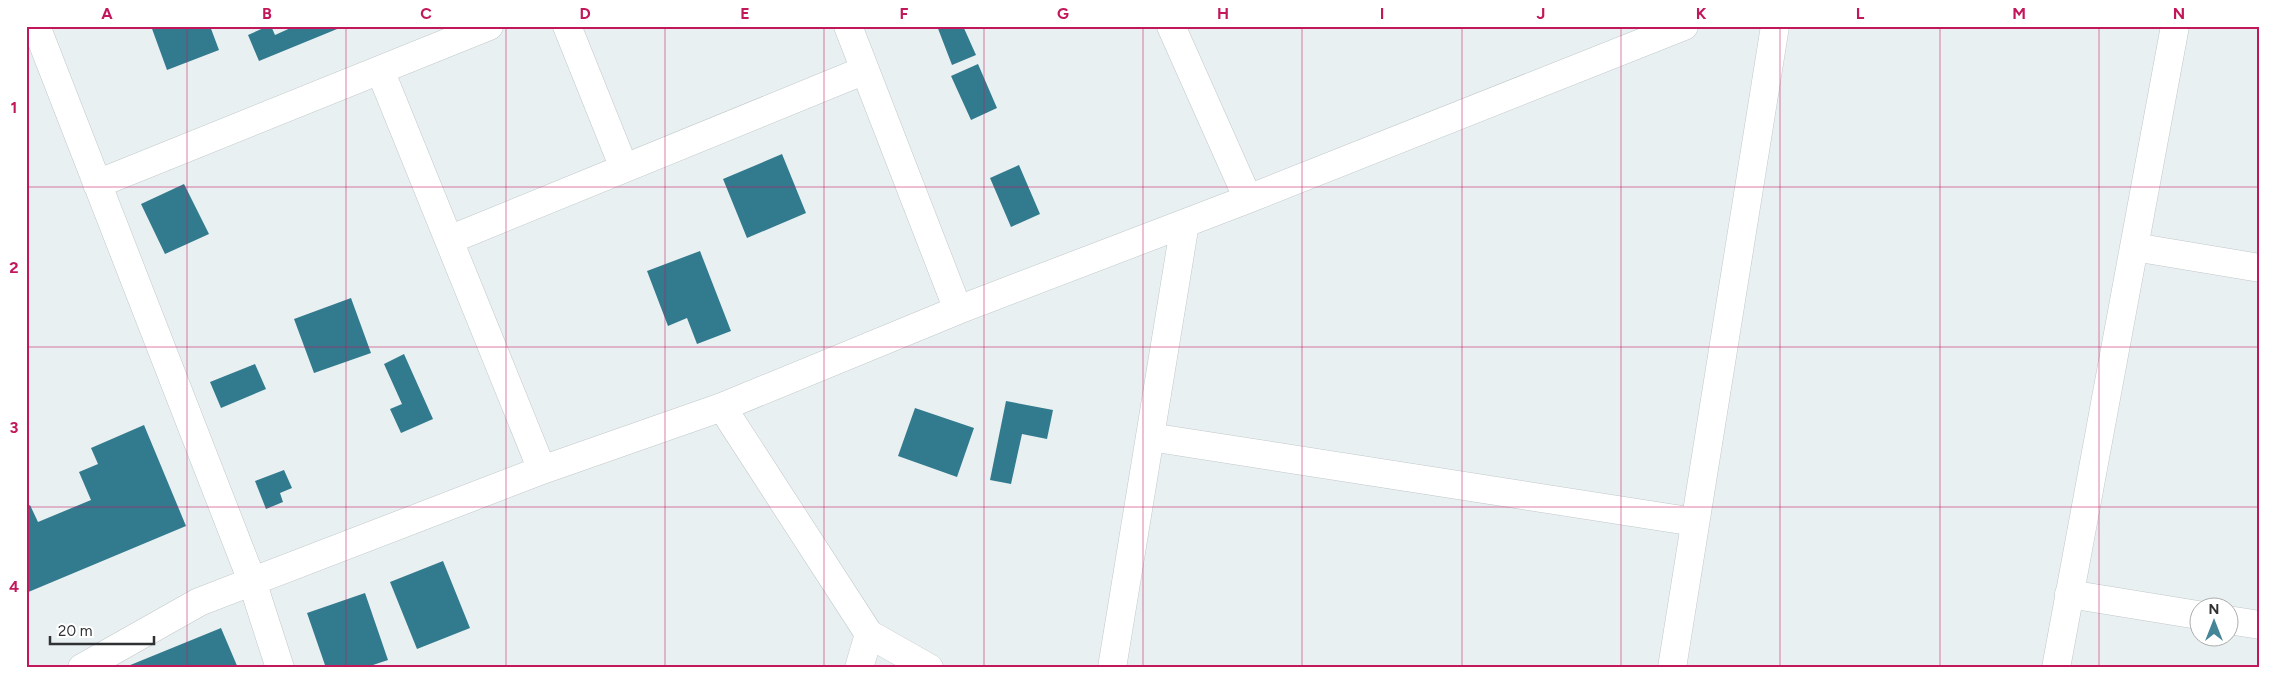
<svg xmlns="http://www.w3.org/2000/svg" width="2286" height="694" font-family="Figtree,sans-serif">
	<rect width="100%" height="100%" fill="#e9f0f2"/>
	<!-- building -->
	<path fill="#327b8e" d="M151 26H210L219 50 167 70Z
		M268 26H271L275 35 295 26 342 27 259 61 248 35Z
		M937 26H963L976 55 952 65Z
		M978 64 997 108 971 120 951 76Z
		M782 154 806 213 747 238 723 179Z
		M1019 165 1040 214 1011 227 990 178Z
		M184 184 209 234 165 254 141 204Z
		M700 251 731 331 697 344 687 318 668 326 647 271Z
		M351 298 371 353 314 373 294 319Z
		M404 354 433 419 401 433 390 409 402 404 384 364Z
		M255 364 266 389 221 408 210 382Z
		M1006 401 1053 410 1047 439 1022 434 1011 484 990 480Z
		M915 408 974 428 957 477 898 456Z
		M144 425 186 526 26 593V507L30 505 38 522 91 500 79 472 98 464 91 448Z
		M284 470 292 488 280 493 283 502 266 509 255 481Z
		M443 561 470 628 417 649 390 582Z
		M365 593 388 660 364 668H326L307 613Z
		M221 628 238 668H123Z"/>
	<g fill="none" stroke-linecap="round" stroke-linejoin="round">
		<!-- minor casing -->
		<g stroke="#c1c8ca" stroke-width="29">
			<path id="minor" d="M36 26 252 581 280 668
				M567 26 624 168
				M848 26 958 310
				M1171 26 1248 199
				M380 70 542 470
				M97 184 489 26
				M449 240 865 70
				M2134 247 2260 268
				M722 407 869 634 929 668
				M1150 437 1695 522
				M2069 594 2198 615
				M2228 620 2260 625
				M82 668 199 602 542 470 722 407 958 310 1248 199 1684 26
				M859 668 869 634
				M1112 668 1185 223
				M1672 668 1775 26
				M2056 668 2175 26"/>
		</g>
		<!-- minor -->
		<use href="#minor" stroke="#fff" stroke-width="28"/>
	</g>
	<!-- grid -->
	<path fill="none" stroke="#c2185b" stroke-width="1" stroke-opacity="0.55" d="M187 26V668M346 26V668M506 26V668M665 26V668M824 26V668M984 26V668M1143 26V668M1302 26V668M1462 26V668M1621 26V668M1780 26V668M1940 26V668M2099 26V668M26 187H2260M26 347H2260M26 507H2260"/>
	<!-- border -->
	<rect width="2286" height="694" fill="none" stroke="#ffffff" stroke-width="55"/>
	<!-- north arrow -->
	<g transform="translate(2214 622)"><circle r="24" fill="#ffffff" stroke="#acadad"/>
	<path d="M0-4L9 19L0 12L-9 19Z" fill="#448597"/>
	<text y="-8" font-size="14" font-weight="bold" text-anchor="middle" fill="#2f3132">N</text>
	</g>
	<!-- scale -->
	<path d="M50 636v8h104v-8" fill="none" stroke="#2f3132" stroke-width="2.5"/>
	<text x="58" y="636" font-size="15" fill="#2f3132" stroke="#ffffff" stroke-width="4" paint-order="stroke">20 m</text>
	<rect x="28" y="28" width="2230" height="638" fill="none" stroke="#c2185b" stroke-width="2"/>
	<g font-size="16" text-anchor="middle" font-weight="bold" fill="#c2185b">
		<text x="107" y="19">A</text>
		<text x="267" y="19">B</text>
		<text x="426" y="19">C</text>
		<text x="585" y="19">D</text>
		<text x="745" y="19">E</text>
		<text x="904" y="19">F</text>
		<text x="1063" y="19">G</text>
		<text x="1223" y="19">H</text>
		<text x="1382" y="19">I</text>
		<text x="1541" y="19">J</text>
		<text x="1701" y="19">K</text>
		<text x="1860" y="19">L</text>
		<text x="2019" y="19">M</text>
		<text x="2179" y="19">N</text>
		<text x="14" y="113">1</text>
		<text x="14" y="273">2</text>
		<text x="14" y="433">3</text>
		<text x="14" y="592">4</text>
	</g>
</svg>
